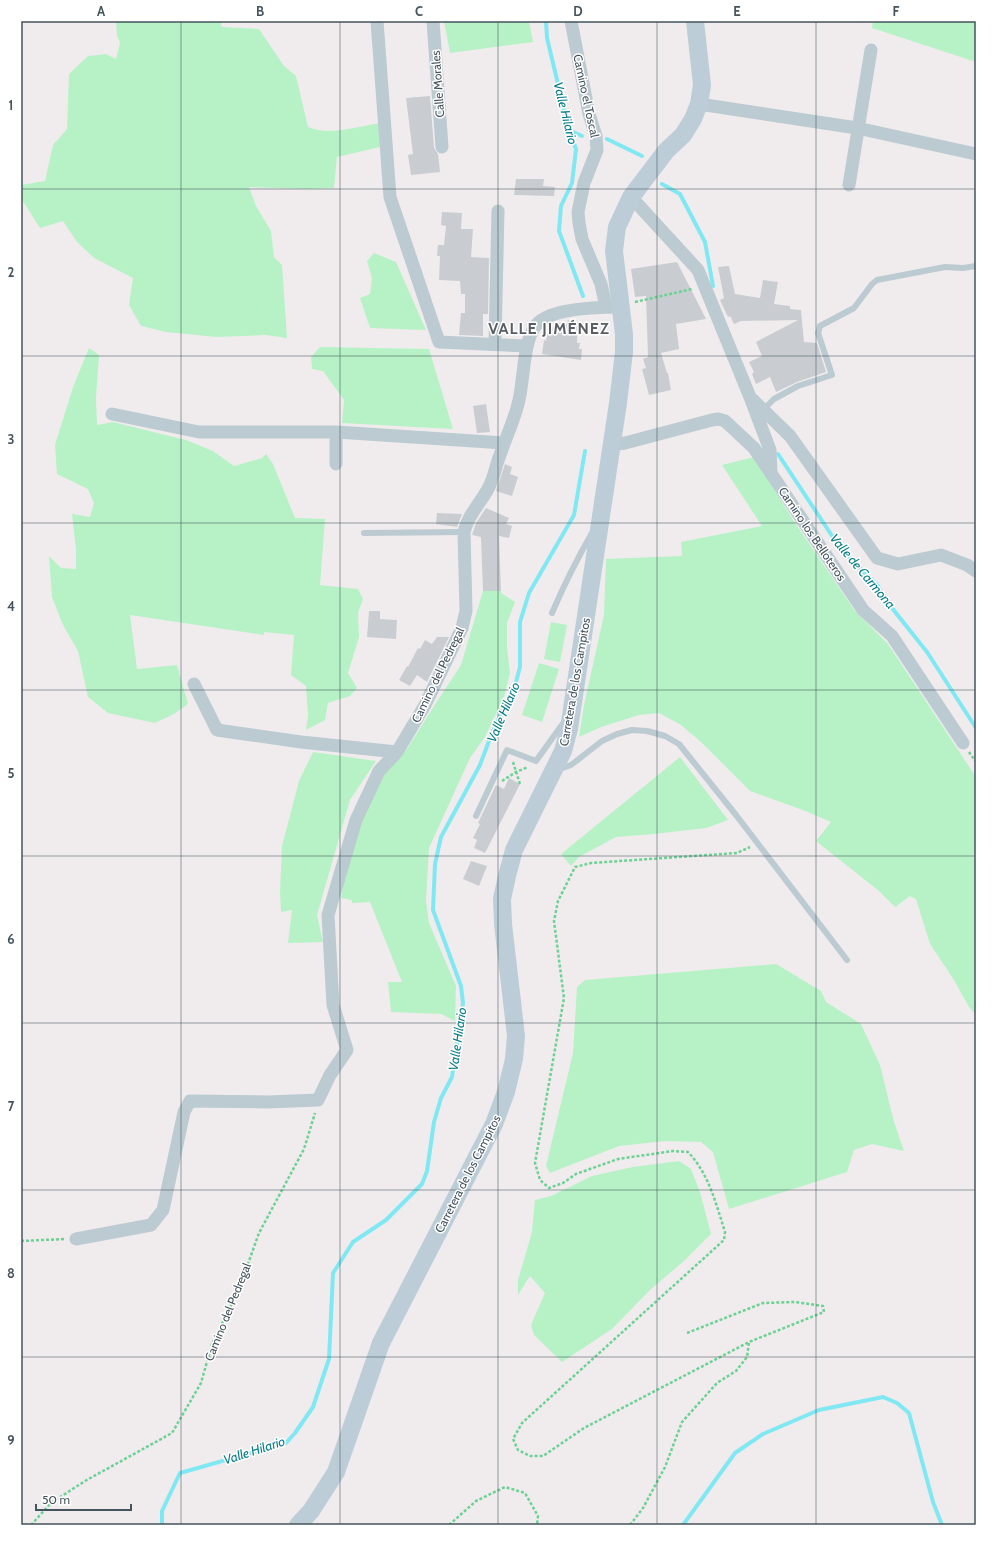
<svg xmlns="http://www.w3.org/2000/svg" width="997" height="1546" font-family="Cabin,sans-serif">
	<rect width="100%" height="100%" fill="#f0eced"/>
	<!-- green -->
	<path fill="#b6f2c6" d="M116 21H220L222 27 259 29 284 66 296 76 308 127C330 136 356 127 379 123L380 147 337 157 334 188 307 189 249 187 256 206 271 231 274 257 282 265 287 338 265 335 217 337 166 332 141 326 129 305 133 278 94 258 77 242 63 221 40 228 21 198V185L45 181 53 145 67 129 69 74 88 56 106 54 116 59 120 43 117 35Z
		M444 21H529L533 42 450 53Z
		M873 21H976V62L872 28Z
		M374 253 396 262 426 330 370 328 360 298 370 294 372 278 367 261Z
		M320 347 429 349 453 429 342 423 344 400 323 371 312 369 311 357Z
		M89 348 99 355 96 398 97 425 113 422 186 440 213 451 234 466 262 458 266 454 273 464 295 518 325 519 320 585 358 589 363 599 358 613 359 637 348 673 357 688 350 696 328 703 325 720 306 730 308 715 306 686 291 675 294 635 264 632V635L130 615 137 669 177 665 188 704 174 714 155 723 108 713 88 697 78 651 63 625 52 597 49 556 61 568 76 569V550L72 514 90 517 94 503 88 489 57 474 55 445 73 387Z
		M754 457 793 520 855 611 888 644 976 777V1015L969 1007 954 980 930 944 916 899 910 896 895 907 879 891 816 841 831 822 808 812 750 791 701 742 681 725 659 713 639 715 601 727 579 737 584 705 604 615 606 559 682 556 681 542 762 526 722 465Z
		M483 591H501V593L515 602 507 623V648L510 673 504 697 485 737 470 758 429 848 426 900 429 923 456 986 455 1021 441 1014 391 1012 388 982H402L370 902 352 903V900L341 898 344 879 360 823 385 773 407 749 436 703 461 665Z
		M551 622 567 625 560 662 544 659Z
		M539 663 559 669 542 722 522 715Z
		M313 752 376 761 350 800 317 915 323 942 288 943 292 910 281 912 280 892 282 846 299 781Z
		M680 757 728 820 706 828 654 834 616 837 579 857 571 866 561 854Z
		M776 964 821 991 826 1002 861 1024 880 1065 894 1122 904 1151 872 1144 854 1150 847 1172 729 1209 713 1152 701 1142 666 1141 619 1146 550 1173 546 1166 573 1053 577 987 585 980Z
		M679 1161 691 1169 700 1192 711 1234 684 1261 651 1289 612 1329 562 1362 534 1335 531 1325 545 1293 530 1276 518 1295V1280L532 1232 535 1200 551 1196 592 1176 633 1167Z"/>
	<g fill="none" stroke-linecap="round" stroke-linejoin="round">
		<!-- stream -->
		<path stroke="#80e8f2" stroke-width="4" d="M546 21 547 38 569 130 576 149 572 183 561 206 559 231 583 296
			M569 130 582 136
			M607 139 642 156
			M662 184 680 194 705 242 713 286
			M778 454 840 548 878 586 884 598 927 652 976 728
			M162 1525V1511L180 1473 286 1443 295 1433 313 1407 329 1359 333 1273 353 1242 386 1220 422 1184 427 1171 434 1122 441 1098 452 1077 463 1003 461 986 433 910 435 864 441 837 480 765 492 733 516 682 520 667V622L529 593 574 515 585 451
			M683 1525 735 1453 763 1434 819 1410 883 1397 897 1403 909 1413 933 1502 942 1525"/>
	</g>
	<!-- building -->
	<path fill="#c9cdd2" d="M430 96 434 148 438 154 440 172 411 175 408 155 413 154 406 98Z
		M516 179H544L543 186 555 187 554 196 514 195Z
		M442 212 462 213 461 229H473L471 257 489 258 488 314H483V336L459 335 461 313H465V294H461L460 281 439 280 440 256H437L438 245H444L446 226 441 225Z
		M677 262 706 319 676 324 679 349 661 353 667 373H668L671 390 649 395 642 369 646 368 643 359 648 357 646 296 635 297 631 269Z
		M729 266 735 294 760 298 763 280 778 282 774 304 790 306V309L801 310 804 342 817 343 826 372 797 382 776 392 770 377 756 384 752 374 754 372 749 362 762 356 756 342 798 320 741 321 734 324 730 316 728 317 720 300 724 298 718 267Z
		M568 320 578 322 577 343H580L579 349H582L581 360 542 354 544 340 546 341 549 326 554 327 555 324H559V323L567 324Z
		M486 404 490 432 477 433 473 406Z
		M505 464 512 467 510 474 518 477 512 496 496 491Z
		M486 508 509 518 506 524 512 526 509 538 499 536 501 591H483L481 537 472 535 476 523Z
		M437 513 462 514 457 527 436 524Z
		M369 611H380V619L397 620 396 639 367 637Z
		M437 637H449L427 682 417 675 410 686 399 680 407 666 408 667 418 648 420 649 425 640 432 644Z
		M509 778 520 784 485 853 474 848 477 840 473 838 480 824 478 823 496 785 504 789Z
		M471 861 487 866 479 886 463 879Z"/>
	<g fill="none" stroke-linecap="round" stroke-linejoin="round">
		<!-- path -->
		<path stroke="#6cd294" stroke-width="2.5" stroke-dasharray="3 2" stroke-linecap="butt" d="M635 302 692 289
			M969 752 976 762
			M513 762 520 784
			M502 781 516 772 528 767
			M21 1241 65 1239
			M687 1333 763 1303 795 1302 823 1306 824 1312 749 1342 584 1428 543 1456H530L518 1450 513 1439 522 1423 724 1240 725 1232C716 1204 709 1174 688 1152L673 1151 618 1159 576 1174 563 1183 549 1188 540 1180 535 1163 564 998 554 921 558 901 575 867 591 863 737 853 750 847
			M31 1525 51 1503 85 1481 172 1433 201 1383 212 1344 239 1289 259 1233 304 1149 315 1113
			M449 1525 476 1501 505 1487 525 1493 538 1516 537 1525
			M630 1525 643 1508 665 1467 682 1422 717 1383 736 1371 747 1357 749 1342"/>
		<!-- lane -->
		<path stroke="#bccad1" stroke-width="6" d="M763 410 774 399 798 386 832 375 818 333 820 326 854 308 872 284 877 280 945 267 963 268 976 266
			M364 533 464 532
			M552 613C564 585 577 559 592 533
			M557 770 571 765 602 741 617 734 632 730 647 731 665 736 679 744 736 815 847 960
			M476 816 507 750 536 761 564 722"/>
		<!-- street -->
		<path stroke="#bccad1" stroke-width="13" d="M377 21 390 197 439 342 527 346
			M433 21 442 147
			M571 21 589 114 596 136 597 150 584 183 578 212 579 223 582 239 601 284 606 307
			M699 104 857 128 976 154
			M849 185 871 50
			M631 197 698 270 750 397 770 450 771 473
			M495 343 498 211
			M753 400 790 436 877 558 898 564 941 555 967 565 976 571
			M112 414 199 432H336L504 443
			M336 432V464
			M612 445 625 443 712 420 718 419 725 421 754 448 863 610 892 636 963 743
			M194 684 217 730 301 742 397 752
			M76 1239 151 1225 163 1210 184 1112 190 1101 268 1102 318 1100 330 1075 347 1050 333 1005 328 915 356 820 379 771 397 752 425 705 462 628 466 611 464 532C468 514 481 503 489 487 494 477 496 465 500 455 506 437 515 419 519 400 524 380 523 339 537 324 551 308 601 307 622 307"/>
		<!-- secondary -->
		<path stroke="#bdcdd8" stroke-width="18" d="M298 1525 311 1511 336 1472 381 1343 494 1124 506 1092 514 1059 516 1036 503 924 502 899 507 876 514 850 563 751 569 729 618 403 624 352V334L614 251 617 227 631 197 666 151 683 135 693 119 699 104 702 85 695 21"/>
	</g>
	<!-- grid -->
	<path fill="none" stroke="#44535c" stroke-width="1" stroke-opacity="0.55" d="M181 21V1525M340 21V1525M498 21V1525M657 21V1525M816 21V1525M21 189H976M21 356H976M21 523H976M21 690H976M21 856H976M21 1023H976M21 1190H976M21 1357H976"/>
	<g text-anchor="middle" stroke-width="3" stroke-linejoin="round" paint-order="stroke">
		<!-- street labels -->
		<g font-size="12" fill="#44535c" stroke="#fff">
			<text transform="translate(438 84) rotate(-94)" y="4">Calle Morales</text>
			<text transform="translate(586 96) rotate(78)" y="4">Camino el Toscal</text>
			<text transform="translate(812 534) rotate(56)" y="4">Camino los Belloteros</text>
			<text transform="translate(438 675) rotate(-64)" y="4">Camino del Pedregal</text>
			<text transform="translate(575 682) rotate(-80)" y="4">Carretera de los Campitos</text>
			<text transform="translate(468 1174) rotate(-63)" y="4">Carretera de los Campitos</text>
			<text transform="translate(228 1312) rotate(-68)" y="4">Camino del Pedregal</text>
		</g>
		<!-- water labels -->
		<g font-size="13" font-style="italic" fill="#057d89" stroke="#fff">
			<text transform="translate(566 113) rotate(76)" y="5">Valle Hilario</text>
			<text transform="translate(863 571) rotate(50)" y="5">Valle de Carmona</text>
			<text transform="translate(503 712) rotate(-67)" y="5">Valle Hilario</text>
			<text transform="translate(457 1039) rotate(-82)" y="5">Valle Hilario</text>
			<text transform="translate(254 1450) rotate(-18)" y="5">Valle Hilario</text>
		</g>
		<!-- district labels -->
		<g font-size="16" font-weight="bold" letter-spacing="1" fill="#595e62" stroke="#fff">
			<text x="549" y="334">VALLE JIMÉNEZ</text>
		</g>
	</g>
	<!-- border -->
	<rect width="997" height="1546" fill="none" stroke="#ffffff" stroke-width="44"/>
	<!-- scale -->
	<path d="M36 1504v6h95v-6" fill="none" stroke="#44535c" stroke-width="2"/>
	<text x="42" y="1504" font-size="12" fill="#44535c" stroke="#ffffff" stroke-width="3" paint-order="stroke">50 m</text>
	<rect x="22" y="22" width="953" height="1502" fill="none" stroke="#44535c" stroke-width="1.5"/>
	<g font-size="13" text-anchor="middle" font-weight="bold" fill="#44535c">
		<text x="101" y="16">A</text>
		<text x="260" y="16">B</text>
		<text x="419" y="16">C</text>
		<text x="578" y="16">D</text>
		<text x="737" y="16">E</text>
		<text x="896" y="16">F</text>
		<text x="11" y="110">1</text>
		<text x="11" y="277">2</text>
		<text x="11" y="444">3</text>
		<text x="11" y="611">4</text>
		<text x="11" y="778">5</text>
		<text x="11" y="944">6</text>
		<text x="11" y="1111">7</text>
		<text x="11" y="1278">8</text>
		<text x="11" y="1445">9</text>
	</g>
</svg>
